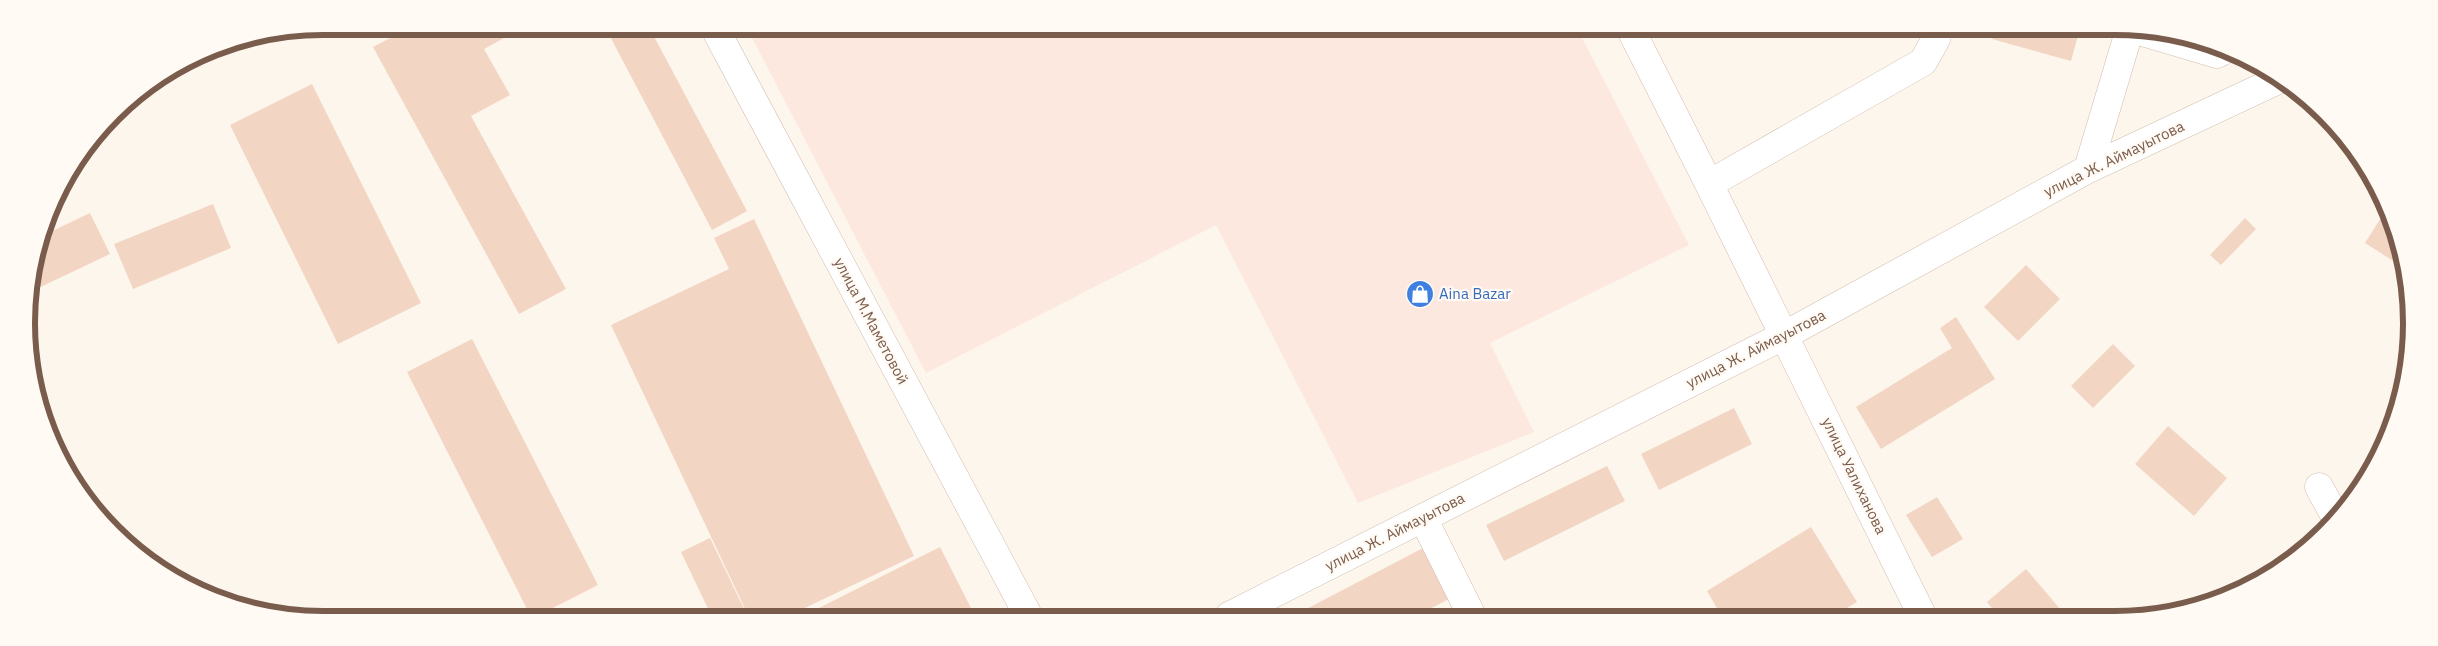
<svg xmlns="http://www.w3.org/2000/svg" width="2438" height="646" font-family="'IBM Plex Sans',sans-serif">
	<rect width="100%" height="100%" fill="#fdf6ec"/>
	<!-- commercial -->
	<path fill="#fde8e0" d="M747 28 1578 30 1689 245 1490 343 1534 432 1358 503 1216 225 926 373Z"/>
	<!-- building -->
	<path fill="#f3d5c3" d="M411 27H524L484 49 510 95 471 116 566 289 519 314 373 47Z
		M605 27H649L747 211 712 230Z
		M1994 31H1997L2079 32 2071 61 1992 39Z
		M312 84 421 303 338 344 230 125Z
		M213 204 231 248 133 289 114 244Z
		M90 213 110 254 30 292 46 234Z
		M2384 213 2406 265V269L2365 243Z
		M2245 218 2256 229 2221 265 2210 255Z
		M754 219 914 556 790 615H748L611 325 729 269 714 238Z
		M2026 265 2060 299 2018 341 1984 307Z
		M1956 317 1995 379 1881 449 1856 407 1952 348 1940 328Z
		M472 339 598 585 539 615H530L407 372Z
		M2113 344 2135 366 2093 408 2071 386Z
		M1734 408 1752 444 1659 490 1641 454Z
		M2168 426 2227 478 2194 516 2135 464Z
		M1607 466 1625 501 1504 561 1486 525Z
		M1937 497 1963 539 1932 557 1906 515Z
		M1811 527 1857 602 1832 617H1722L1707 591Z
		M710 538 747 615H711L681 552Z
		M940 547 971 608 956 615H805Z
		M1423 548 1449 599 1416 616H1293Z
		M2301 550 2302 552 2243 590 2241 586Z
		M2026 569 2067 617H1999L1987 602Z"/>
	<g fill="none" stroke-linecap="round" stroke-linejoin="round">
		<!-- minor casing -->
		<g stroke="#d1beb0" stroke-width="29">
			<path id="minor" d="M714 27 1028 615
				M1631 30 1709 184 1923 617
				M2143 32 2217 54 2221 52
				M2088 169 2129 32
				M1709 184 1923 62 1936 39 1938 31
				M2319 487 2335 516
				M1423 518 1472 616
				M1229 616 1785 335 2088 169 2282 78"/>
		</g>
		<!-- minor -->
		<use href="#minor" stroke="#fff" stroke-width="28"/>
	</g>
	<!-- icons -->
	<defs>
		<g id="shop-disc" transform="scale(1.4375)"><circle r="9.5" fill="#3f7fe0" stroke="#fffaf3"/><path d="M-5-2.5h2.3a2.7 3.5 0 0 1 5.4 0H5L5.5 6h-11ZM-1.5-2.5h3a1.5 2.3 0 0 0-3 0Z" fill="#fff"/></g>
	</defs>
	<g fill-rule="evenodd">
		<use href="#shop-disc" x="1420" y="294"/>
	</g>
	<g text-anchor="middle" stroke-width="4.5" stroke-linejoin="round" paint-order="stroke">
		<!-- street labels -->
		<g font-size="15" fill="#7a5c4d" stroke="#fffaf3">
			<text transform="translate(2114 159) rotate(-26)" y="5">улица Ж. Аймауытова</text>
			<text transform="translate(871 321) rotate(62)" y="5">улица М.Маметовой</text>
			<text transform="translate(1756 349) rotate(-27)" y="5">улица Ж. Аймауытова</text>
			<text transform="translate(1854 476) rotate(64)" y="5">улица Уалиханова</text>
			<text transform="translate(1395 532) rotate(-27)" y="5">улица Ж. Аймауытова</text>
		</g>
		<!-- shop labels -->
		<g font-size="15" fill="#366cbe" stroke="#fffaf3" text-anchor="start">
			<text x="1439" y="299">Aina Bazar</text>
		</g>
	</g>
	<!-- crop -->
	<path d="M0 0H2438V646H0ZM323 35H2115A288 288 0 0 1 2403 323V323A288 288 0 0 1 2115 611H323A288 288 0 0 1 35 323V323A288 288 0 0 1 323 35Z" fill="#fffaf3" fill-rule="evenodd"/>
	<path fill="none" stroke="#7a5c4d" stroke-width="6" d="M323 35H2115A288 288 0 0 1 2403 323V323A288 288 0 0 1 2115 611H323A288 288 0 0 1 35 323V323A288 288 0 0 1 323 35Z"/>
</svg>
